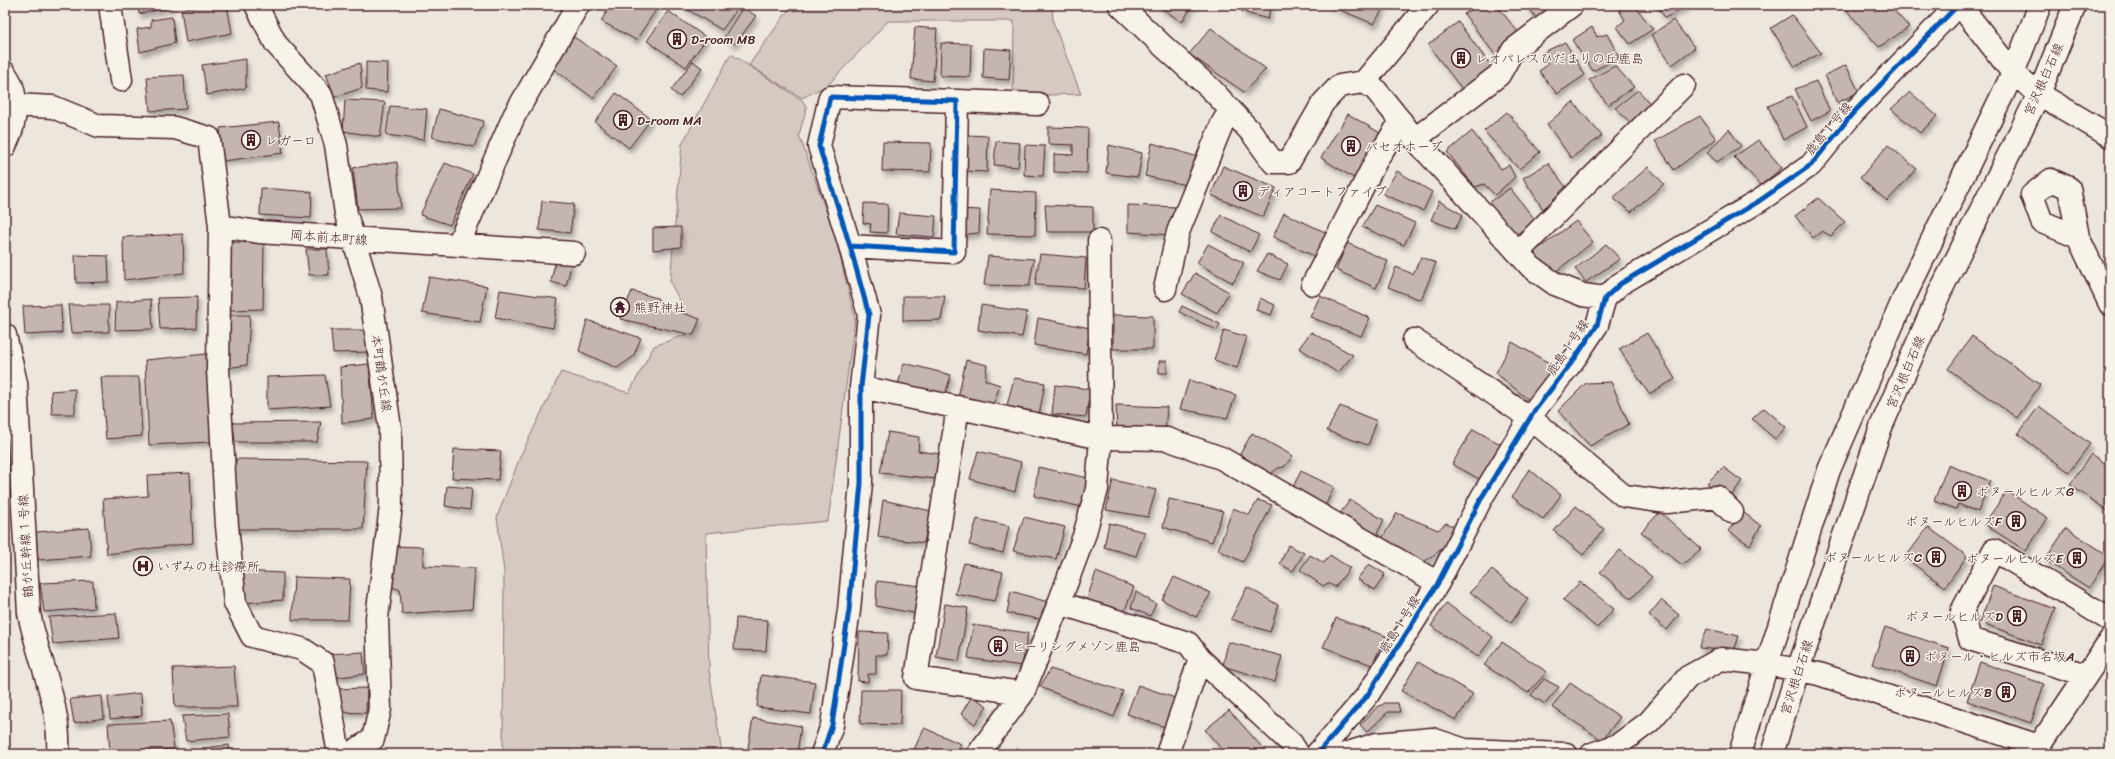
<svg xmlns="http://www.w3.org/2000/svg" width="2115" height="759" font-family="Sriracha,'Klee One',sans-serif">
	<defs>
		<filter id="shadow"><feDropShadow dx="2.5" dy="4.5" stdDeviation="2" flood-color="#0004"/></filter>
	</defs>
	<rect width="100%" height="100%" fill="#ece6dd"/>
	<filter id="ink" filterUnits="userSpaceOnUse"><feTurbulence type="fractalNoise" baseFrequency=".025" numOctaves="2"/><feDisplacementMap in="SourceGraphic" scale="8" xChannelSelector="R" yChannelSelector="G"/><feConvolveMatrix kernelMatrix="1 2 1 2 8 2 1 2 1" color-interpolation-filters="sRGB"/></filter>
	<g filter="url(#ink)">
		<!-- green -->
		<path fill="#d5c9c2" stroke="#907476" d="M792 5H1052L1053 22 1081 94 1013 96 1014 21H888L828 85 802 98 749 65Z
			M731 54 802 100 807 107 799 135 835 236 855 318 828 521 706 533 709 670 722 754H503L504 572 497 517 520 457 561 372 629 393 654 346 696 331 670 282 682 144Z"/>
		<!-- building -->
		<path fill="#c4b5b0" stroke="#4a1f2b" filter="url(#shadow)" d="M138 5H172V7L139 14Z
			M207 5H227L232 33 186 42 181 9Z
			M611 5H655L658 7 636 40 601 21Z
			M680 5H740L722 30Z
			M1159 5H1193L1182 22 1158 6Z
			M1245 5H1271L1268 19 1242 12Z
			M1328 5H1385L1374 24Z
			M1479 5H1496L1523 38 1496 56 1464 14Z
			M1527 5H1553L1536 18Z
			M1627 5H1634L1653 29 1630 44 1617 27 1625 20 1619 10Z
			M1657 5H1688L1665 18Z
			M1842 5H1889L1909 27 1879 47Z
			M743 7 756 16 735 44 724 37Z
			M668 11 707 38 686 67 647 41Z
			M1792 15 1821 53 1795 67 1771 28Z
			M172 17 175 43 140 52 137 29 151 27V20Z
			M1673 20 1695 48 1672 65 1651 35Z
			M1458 22 1495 71 1465 93 1428 45Z
			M915 27 937 29 933 81 911 79Z
			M1592 27 1597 37 1607 34 1619 57 1593 71 1572 40Z
			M1211 28 1266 69 1244 92 1189 54Z
			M574 37 617 66 593 98 552 68Z
			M1565 42 1585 75 1557 94 1539 71 1548 65 1540 54Z
			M941 43 971 44 970 77 940 76Z
			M984 48 1011 50 1009 80 983 78Z
			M246 59V88L207 95 202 65Z
			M693 61 702 68 680 97 671 90Z
			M366 62 388 63 387 92 366 90Z
			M360 63 362 88 335 97 326 74Z
			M1846 65 1859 92 1837 103 1825 75Z
			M1615 66 1634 87 1608 105 1589 80Z
			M184 75 186 109 150 111 147 77Z
			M1816 81 1830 111 1811 121 1795 89Z
			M1638 90 1653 107 1633 125 1615 108Z
			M1910 92 1937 116 1920 133 1891 109Z
			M616 93 651 119 629 148 595 122Z
			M1792 96 1807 127 1783 140 1768 106Z
			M345 100 385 102 380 137 343 131Z
			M1573 102 1602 136 1571 158 1547 124Z
			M390 106 427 109 424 140 386 135Z
			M439 109 484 121 474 147 432 137Z
			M1507 112 1540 152 1519 169 1484 131Z
			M1348 114 1380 133 1354 178 1321 158Z
			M1700 116 1716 139 1674 170 1655 141Z
			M279 122 283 153 223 161 220 128Z
			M1048 127 1088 128 1087 173 1054 172V154L1073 155V145L1048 144Z
			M1729 129 1741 146 1717 162 1707 153Z
			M1472 131 1501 169 1509 165 1515 177 1495 195 1484 184 1475 187 1447 152Z
			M967 135 988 136 987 172 966 171Z
			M1758 140 1782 168 1761 185 1734 157Z
			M996 141 1020 143 1018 167 994 165Z
			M883 142 931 143 930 172 882 171Z
			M1152 143 1201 158 1191 186 1145 176Z
			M1025 145 1045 146 1043 176 1024 175Z
			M1109 145 1142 153 1138 177 1106 173Z
			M1888 145 1917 169 1887 201 1860 178Z
			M397 162 401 208 358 209 353 168Z
			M445 163 473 174 450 225 420 215Z
			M1548 163 1568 190 1543 209 1523 178Z
			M1223 166 1276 188 1263 217 1211 195Z
			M1648 167 1664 184 1631 212 1613 198Z
			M1397 171 1432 192 1423 211 1383 194Z
			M261 188 312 192 311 218 260 215Z
			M1510 188 1535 220 1512 238 1486 205Z
			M990 190 1036 193 1035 235 987 234Z
			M1818 198 1845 222 1831 236 1822 231 1813 238 1795 216Z
			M542 201 574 204 570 233 539 230Z
			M1439 201 1463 215 1455 229 1431 220Z
			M864 203 888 204 887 233 870 232 871 224 863 223Z
			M1045 205 1093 207V232H1047Z
			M1128 205 1178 207 1174 235 1128 232Z
			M1375 205 1415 223 1404 245 1362 227Z
			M960 209 980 210 979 233 961 235Z
			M899 213 936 216 934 237 896 234Z
			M1284 213 1327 233 1314 256 1273 237Z
			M1221 215 1259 235 1250 252 1212 232Z
			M1576 221 1593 242 1549 277 1531 254Z
			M681 227V247L653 250V228Z
			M183 234 184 273 124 280 123 237Z
			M231 242 264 243 263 309 230 310Z
			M1347 243 1388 261 1376 288 1336 270Z
			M1208 244 1244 263 1233 283 1197 263Z
			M1606 244 1620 259 1586 282 1575 269Z
			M306 249H327L329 275H309Z
			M1040 254 1086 258 1084 288 1035 285Z
			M1267 254 1288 264 1280 280 1257 271Z
			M75 255 108 256 109 282 76 283Z
			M988 256 1034 259 1029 286 984 285Z
			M1421 257 1436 263 1421 300 1388 287 1396 267 1413 274Z
			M556 258 572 262 566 286 551 282Z
			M1195 273 1229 292 1217 313 1182 294Z
			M429 277 487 286 480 322 422 313Z
			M500 290 558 299 553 328 495 318Z
			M632 291 657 298 663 306 700 319 693 335 620 319Z
			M903 296H945L941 320 903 321Z
			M1320 296 1370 318 1361 336 1310 317Z
			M197 297 196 328 160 329 158 298Z
			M1260 298 1275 305 1271 315 1256 310Z
			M151 299 153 329 115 330 116 302Z
			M61 305 62 333 25 335 23 306Z
			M68 305H109V332L71 333Z
			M981 305 1027 312 1022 337 978 330Z
			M1182 306 1220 324 1217 330 1179 312Z
			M227 315H250L247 365 226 368Z
			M1113 315 1153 316V349H1113Z
			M1038 318 1090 328 1086 354 1034 345Z
			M587 320 641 338 633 357 617 368 579 351Z
			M331 330H368L370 352 333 353Z
			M1224 330 1247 337 1237 368 1214 360Z
			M1311 332 1353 355 1338 373 1299 348Z
			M1647 333 1675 379 1649 394 1619 349Z
			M1972 336 2040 385 2017 418 1948 369Z
			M1512 342 1558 368 1531 402 1496 373Z
			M206 354 211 442 149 445 145 360Z
			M966 360 987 365 985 380 1000 385 992 408 958 398Z
			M1159 361H1167V373H1159Z
			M904 363 951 375 944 398 897 388Z
			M369 364 374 419 342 423 340 367Z
			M325 375 330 406 267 410V377Z
			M101 377H139L142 436 106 439Z
			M1014 378 1045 383 1039 415 1006 409Z
			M1189 380 1236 395 1227 418 1180 409Z
			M1611 382 1629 424 1590 446 1558 411 1586 383Z
			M1055 385 1090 389 1086 417 1052 414Z
			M75 389V414H52L51 391Z
			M1116 405 1167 407 1165 432H1117Z
			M1340 406 1377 421 1368 445 1327 431Z
			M2039 406 2090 444 2069 472 2018 434Z
			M1764 408 1786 427 1775 439 1752 419Z
			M321 422 317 442H235L233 423Z
			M1473 429 1502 445 1481 480 1452 464Z
			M888 432 919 437 918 451 941 454 937 479 880 473Z
			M1252 433 1293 456 1284 467 1278 468 1270 475 1240 454Z
			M454 449 501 451 498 480 452 478Z
			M978 451 1021 462 1015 492 970 479Z
			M2091 454 2110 467V512L2070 485Z
			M236 459 367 461 363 529H233Z
			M1948 465 1990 481 1978 512 1958 504 1956 509 1934 501Z
			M1038 467 1088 478 1082 507 1034 496Z
			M1723 467 1742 481 1729 499 1707 483Z
			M1529 469 1561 495 1543 519 1512 497Z
			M1301 471 1334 487 1325 506 1292 489Z
			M190 473 193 543 107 554 103 499 148 496 147 475Z
			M1113 480 1156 490 1148 517 1106 510Z
			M447 486 472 488 470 510 445 506Z
			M2007 491 2048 518 2026 551 1984 524Z
			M1169 499 1223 511 1212 542 1163 527Z
			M883 500 931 511 924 543 878 537Z
			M1258 500 1272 505 1243 562 1218 550 1233 508 1249 515Z
			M1350 500 1384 520 1374 539 1336 519Z
			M1576 506 1604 529 1583 555 1554 531Z
			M1660 512 1701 549 1682 565 1641 532Z
			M1743 512 1761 526 1750 545 1728 531Z
			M1397 513 1438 530 1446 523 1455 527 1447 545 1424 562 1381 540Z
			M1024 517 1065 527 1056 559 1013 551Z
			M977 519 1009 526 1003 553 969 545Z
			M1109 523 1145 532 1136 556 1104 547Z
			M1928 527 1967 556 1945 587 1905 558Z
			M89 528 91 556 38 560 36 532Z
			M2066 528 2109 556 2089 588 2045 560Z
			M1288 545 1304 553 1293 571 1280 564Z
			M391 546 423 547V566L475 568 472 609 402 614 400 590 388 585Z
			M1620 550 1652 577 1631 599 1600 572Z
			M1310 555 1324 563 1330 555 1350 568 1335 587 1328 583 1323 586 1300 570Z
			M964 563 1003 572 995 601 955 594Z
			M1369 564 1385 574 1375 590 1357 579Z
			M1492 570 1528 599 1511 623 1470 592Z
			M240 571 283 573V600L242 603Z
			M1096 572 1134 587 1124 612 1086 602Z
			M294 577 350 579 348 620H292Z
			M1174 577 1211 593 1196 617 1162 600Z
			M93 581 94 608 44 612 40 583Z
			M877 581 922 586 919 614 876 606Z
			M1580 582 1614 609 1597 628 1563 600Z
			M1993 586 2055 609 2041 645 1980 622Z
			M1247 587 1278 605 1270 632 1231 619Z
			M1011 591 1051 603 1044 620 1007 613Z
			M1136 592 1156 604 1150 616 1131 608Z
			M1661 600 1679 615 1667 630 1649 615Z
			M1446 603 1493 637 1478 657 1431 626Z
			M945 604 968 608 959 661 936 657Z
			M116 613 119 638 53 644 49 617Z
			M736 618 768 620 766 651 734 650Z
			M1336 618 1386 636 1372 665 1323 647Z
			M973 625 1028 633 1022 666 968 658Z
			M1885 627 1949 648 1937 686 1872 664Z
			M1707 629 1739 636 1734 651 1699 648Z
			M859 632 888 633 887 655H876V674H868V682L858 681Z
			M1228 642 1282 656 1275 682 1223 666Z
			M1502 642 1547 672 1528 693 1484 665Z
			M363 652 365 674 331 678 328 654Z
			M1418 662 1473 694 1456 720 1401 691Z
			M1980 662 2044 684 2031 723 1967 701Z
			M234 666 237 707H175L173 668Z
			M1050 669 1123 691 1114 717 1040 687Z
			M761 675 815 682 811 714 757 707Z
			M1544 679 1559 687 1545 704 1531 695Z
			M1570 683 1620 717 1602 740 1552 707Z
			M1138 685 1175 698 1165 727 1127 714Z
			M367 688 366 713 337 712 335 689Z
			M861 690H901L900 725 860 724Z
			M141 693 142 716 110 719 108 697Z
			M102 696 104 718 74 723 70 699Z
			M972 696 987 706 975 724 961 714Z
			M1385 703H1398L1400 712H1388L1367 732 1360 725 1376 708Z
			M1229 710 1268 754H1226L1205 730Z
			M228 714 230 737 186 741 182 716Z
			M753 718 801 726 797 754H747Z
			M170 721 174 749 110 753 108 724Z
			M924 728 961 744 957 754H912Z
			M229 745 231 754H202V748Z"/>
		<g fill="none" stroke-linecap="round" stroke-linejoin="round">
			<!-- minor casing -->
			<g stroke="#4a1f2b" stroke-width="25">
				<path id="minor" d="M110 5 121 80
					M256 5 276 44 321 94 336 145 346 214 371 297 390 428 391 506 377 618 380 709 373 739 349 754
					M1120 5 1163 46 1212 90 1252 133 1273 162H1289L1323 103 1339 86 1364 82 1375 89 1415 139 1531 267 1555 284 1583 295 1605 298
					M1960 5 2013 73 2039 94 2110 136
					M5 73C21 95 16 124 5 146
					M1364 82 1428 5
					M957 101 1038 104
					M15 105 53 107 99 126 175 128 209 138 220 226 259 232 458 245 514 116 578 5
					M1415 139 1499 75 1513 50 1572 5
					M220 226 218 369 227 526 235 603 252 636 302 649 323 663 339 754
					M2078 237 2042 222 2032 195 2051 180 2069 188 2078 237 2110 304
					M458 245 574 253
					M1518 252 1684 85
					M1313 284 1377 159 1401 121
					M1165 289 1178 232 1222 124 1230 110
					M5 335 16 383 29 613C38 660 61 705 58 754
					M1414 340 1530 418 1624 496 1667 502 1717 497 1732 512
					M861 387 1101 438 1167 439 1221 458 1438 583
					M958 407 916 678 1023 693 1059 603 1084 536 1097 489 1101 438 1099 241
					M1059 603 1188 643 1200 659
					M2086 675 1970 639 1962 611 1994 550 2110 620
					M822 754 832 725 849 610 861 483V387L869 315 850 246 819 146 830 97 957 101 954 252 850 246
					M978 754 1023 693
					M1167 754 1200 659 1291 743 1298 754
					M1317 754 1367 696 1438 583 1482 497 1535 410 1575 358 1597 325 1605 298 1620 284 1759 201 1811 165 1853 113 1958 5
					M1345 754 1377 744 1432 739 1465 750 1566 754
					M1592 754 1618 745 1649 722 1688 677 1721 659 1767 664 1819 674 2039 746 2110 640
					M1740 754 1767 664 1829 470 1904 298 2013 73 2040 5
					M1772 754 1798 670 1881 427 1940 292 2039 94 2075 5"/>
			</g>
			<!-- minor -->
			<use href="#minor" stroke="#f7f3e8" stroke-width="22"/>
			<!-- cycleway casing -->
			<g stroke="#f7f3e8" stroke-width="8">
				<path id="cycleway" d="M822 754 832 725 849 610 861 483V387L869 315 850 246 819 146 830 97 957 101 954 252 850 246
					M1317 754 1367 696 1438 583 1482 497 1535 410 1575 358 1597 325 1605 298 1620 284 1759 201 1811 165 1853 113 1958 5"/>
			</g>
			<!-- cycleway -->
			<use href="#cycleway" stroke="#0057b8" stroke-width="5"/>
		</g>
	</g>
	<!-- icons -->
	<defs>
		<g id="building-ring" transform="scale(1)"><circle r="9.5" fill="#f7f3e8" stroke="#4a1f2b" stroke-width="1.5"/><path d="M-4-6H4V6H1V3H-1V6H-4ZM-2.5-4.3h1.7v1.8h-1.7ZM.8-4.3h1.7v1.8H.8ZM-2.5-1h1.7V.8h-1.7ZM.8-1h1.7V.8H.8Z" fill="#4a1f2b"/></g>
		<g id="temple-ring" transform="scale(1)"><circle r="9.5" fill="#f7f3e8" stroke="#4a1f2b" stroke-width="1.5"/><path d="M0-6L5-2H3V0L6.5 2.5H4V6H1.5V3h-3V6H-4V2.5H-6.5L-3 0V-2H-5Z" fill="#4a1f2b"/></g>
		<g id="hospital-ring" transform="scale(1)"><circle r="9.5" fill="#f7f3e8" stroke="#4a1f2b" stroke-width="1.5"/><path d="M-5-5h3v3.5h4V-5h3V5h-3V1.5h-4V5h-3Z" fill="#4a1f2b"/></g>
	</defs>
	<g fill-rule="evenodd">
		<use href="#building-ring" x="677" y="39"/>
		<use href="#building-ring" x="1461" y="58"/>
		<use href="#building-ring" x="623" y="120"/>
		<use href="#building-ring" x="251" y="140"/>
		<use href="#building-ring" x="1351" y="146"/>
		<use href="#building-ring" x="1243" y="191"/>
		<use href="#temple-ring" x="620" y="307"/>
		<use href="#building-ring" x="1962" y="491"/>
		<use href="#building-ring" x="2016" y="521"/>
		<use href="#building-ring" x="1936" y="557"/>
		<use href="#building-ring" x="2077" y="558"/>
		<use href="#hospital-ring" x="143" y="566"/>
		<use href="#building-ring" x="2017" y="616"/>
		<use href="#building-ring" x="998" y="646"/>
		<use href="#building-ring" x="1910" y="656"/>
		<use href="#building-ring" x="2006" y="692"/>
	</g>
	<g text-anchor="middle" stroke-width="3" stroke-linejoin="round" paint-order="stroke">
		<!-- poi labels -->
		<g font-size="13" fill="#4a1f2b" stroke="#f7f3e8" text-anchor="start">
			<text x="691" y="44">D-room MB</text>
			<text x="1475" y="63">レオパレスひだまりの丘鹿島</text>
			<text x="637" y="125">D-room MA</text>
			<text x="265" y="145">レガーロ</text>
			<text x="1365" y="151">パセオホープ</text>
			<text x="1257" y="196">ディアコートファイブ</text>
			<text x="634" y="312">熊野神社</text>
			<text x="1976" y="496">ボヌールヒルズG</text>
			<text x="2002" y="526" text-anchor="end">ボヌールヒルズF</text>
			<text x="1922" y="562" text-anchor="end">ボヌールヒルズC</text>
			<text x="2063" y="563" text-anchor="end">ボヌールヒルズE</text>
			<text x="157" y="571">いずみの杜診療所</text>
			<text x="2003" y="621" text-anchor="end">ボヌールヒルズD</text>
			<text x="1012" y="651">ヒーリングメゾン鹿島</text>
			<text x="1924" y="661">ボヌール・ヒルズ市名坂A</text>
			<text x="1992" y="697" text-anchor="end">ボヌールヒルズB</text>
		</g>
		<!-- street labels -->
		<g font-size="13" fill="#4a1f2b" stroke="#f7f3e8">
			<text transform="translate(2043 79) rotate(-66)" y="5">宮沢根白石線</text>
			<text transform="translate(1828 128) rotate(-50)" y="5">鹿島１号線</text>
			<text transform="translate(329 237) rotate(4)" y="5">岡本前本町線</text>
			<text transform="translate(1567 347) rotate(-56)" y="5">鹿島１号線</text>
			<text transform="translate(1905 372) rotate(-67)" y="5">宮沢根白石線</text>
			<text transform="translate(382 373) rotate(82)" y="5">本町鶴が丘線</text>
			<text transform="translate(25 546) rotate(-93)" y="5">鶴が丘幹線１号線</text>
			<text transform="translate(1399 624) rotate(-58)" y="5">鹿島１号線</text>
			<text transform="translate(1796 677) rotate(-72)" y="5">宮沢根白石線</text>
		</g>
	</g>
	<!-- margin -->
	<rect width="2115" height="759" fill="none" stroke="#f7f3e8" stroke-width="20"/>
	<rect x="10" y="10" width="2095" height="739" fill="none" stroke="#4a1f2b" stroke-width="1.5" filter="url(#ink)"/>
</svg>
